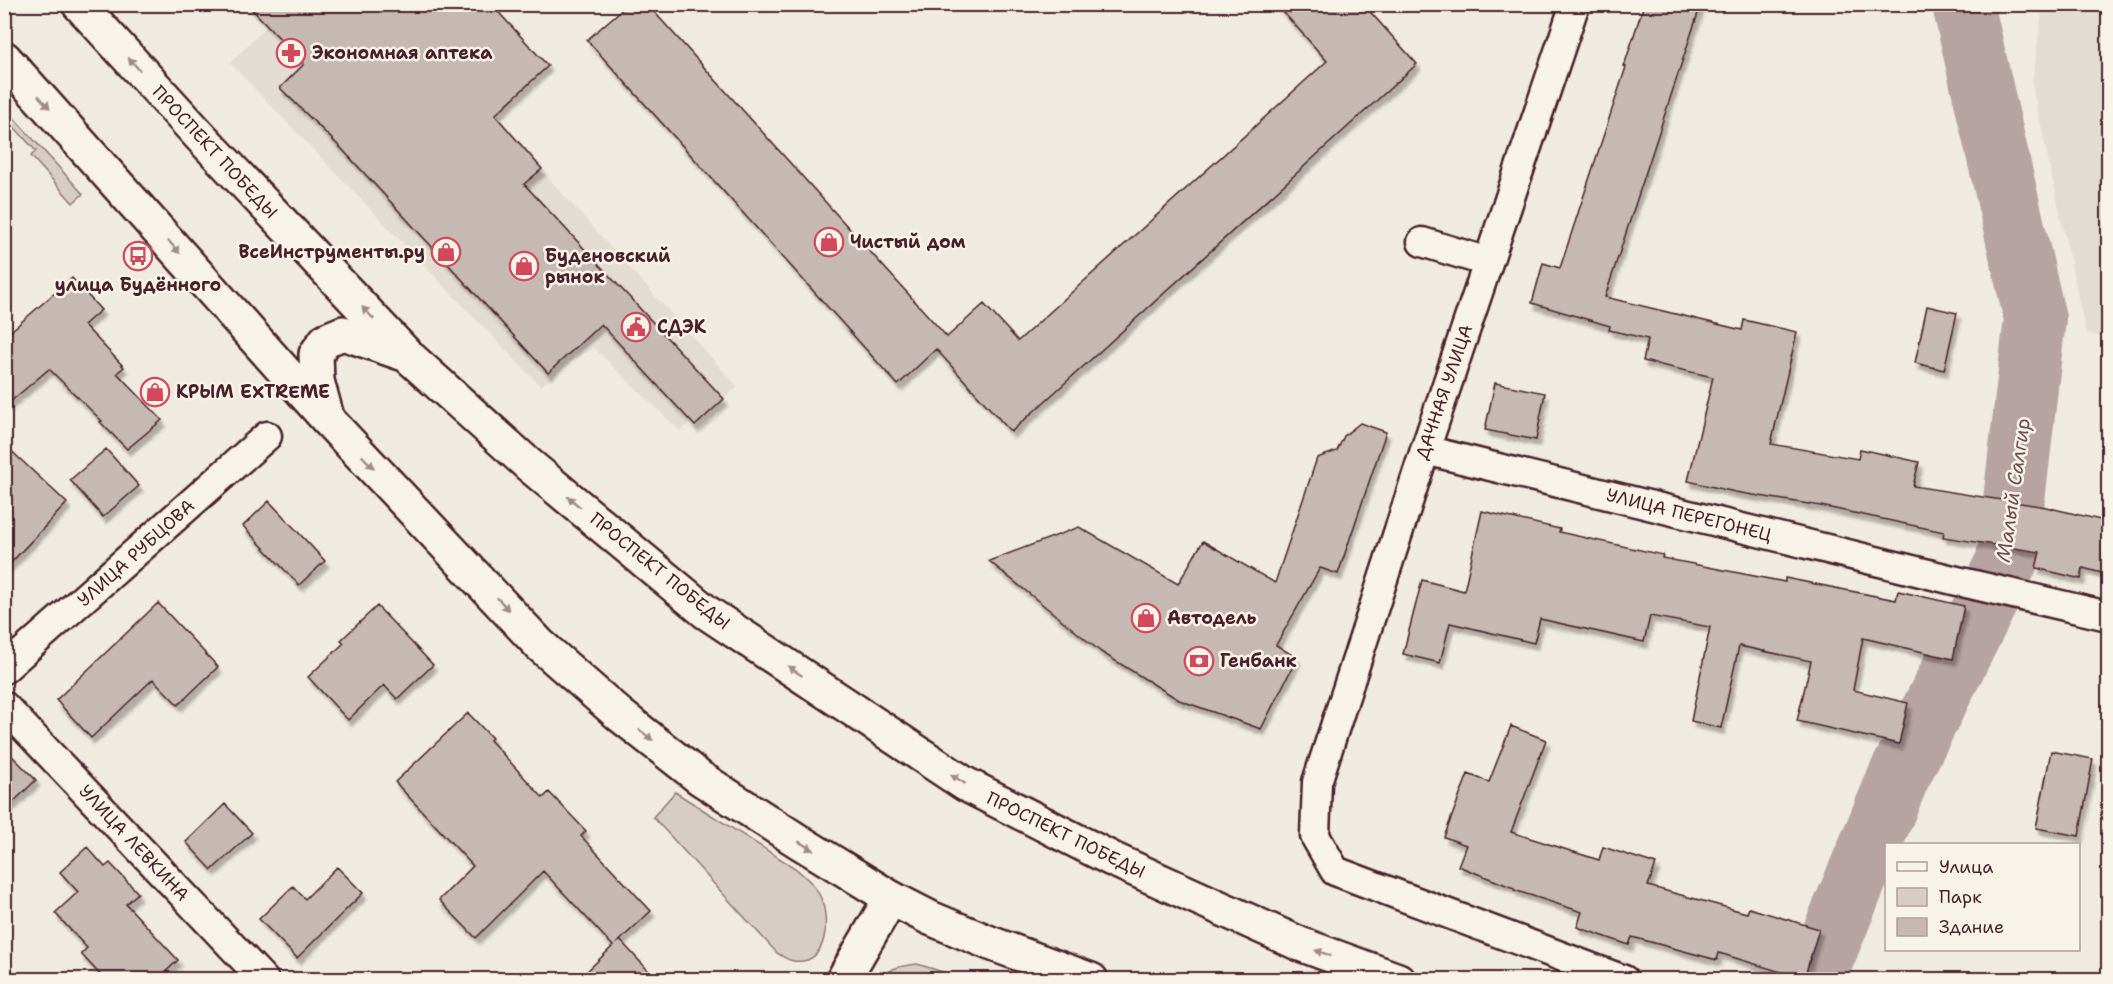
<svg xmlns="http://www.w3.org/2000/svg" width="2113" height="984" font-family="'Shantell Sans',sans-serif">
	<defs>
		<filter id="shadow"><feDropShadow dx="3.5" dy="6" stdDeviation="1.5" flood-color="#0004"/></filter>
	</defs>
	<rect width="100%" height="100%" fill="#f0ebe0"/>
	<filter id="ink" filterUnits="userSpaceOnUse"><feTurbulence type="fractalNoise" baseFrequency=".0167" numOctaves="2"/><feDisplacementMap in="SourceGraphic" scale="12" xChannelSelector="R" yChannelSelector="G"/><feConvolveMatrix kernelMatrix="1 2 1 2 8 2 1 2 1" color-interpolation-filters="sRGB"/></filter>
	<g filter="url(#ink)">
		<!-- built -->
		<path fill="#e3dcd2" d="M288 5H391L738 387 680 431 593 347 540 386 230 63Z
			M2043 5H2108V338L2086 333 2032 85Z"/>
		<!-- green -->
		<path fill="#d8cdc6" stroke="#917678" stroke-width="1.5" d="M4 107 83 194 73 203 31 156 36 151 5 117Z
			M675 792 795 868C804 876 815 884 820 896 830 917 829 966 794 961 789 961 782 956 777 953L653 817Z
			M917 964 966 979H881C889 967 903 966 917 964Z"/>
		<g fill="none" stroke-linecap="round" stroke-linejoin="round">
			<!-- river -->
			<path stroke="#b7a4a2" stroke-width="62" d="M1814 980 1899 776 2007 561 2035 319 1963 4"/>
		</g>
		<!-- building -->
		<path fill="#c6b8b3" stroke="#4a1f2b" stroke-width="1.5" filter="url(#shadow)" d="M247 4H491L548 66 495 115 542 169 524 184 724 399 695 426 601 324 548 373 342 149 280 88 304 64Z
			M628 4H647L947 337 984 304 1018 341 1327 61 1276 4H1363L1417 64 1011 432 936 349 898 385 587 40Z
			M1644 4H1701L1605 297 1742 330 1744 320 1797 332 1771 444 1858 459 1860 449 1919 462 1913 486 2046 507 2109 522V575L2083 568 2081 579 2036 568 2040 552 1943 537 1944 532 1821 506 1735 492 1688 481 1713 377 1643 361 1648 339 1609 330 1610 326 1532 303 1543 263 1560 268 1626 67 1624 66Z
			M72 278 101 310 84 325 124 367 117 373 162 420 127 449 100 422 102 421 49 369 4 407V337Z
			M1927 306 1957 313 1944 370 1915 363Z
			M1495 383 1545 393 1536 440 1485 430Z
			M1360 423 1386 432 1338 574 1320 568 1276 645 1297 658 1261 729 1179 700 1101 652 989 561 1079 527 1178 584 1203 541 1275 583 1317 458 1337 451 1344 436Z
			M4 444 67 503 4 570Z
			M106 449 139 486 103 517 70 480Z
			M269 501 325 561 299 585 243 526Z
			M1482 511 1560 529 1559 532 1663 555 1662 558 1785 582V578L1896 600 1898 591 1964 606 1953 659 1863 638 1853 690 1908 703 1899 744 1797 721 1811 661 1739 646 1721 728 1691 721 1710 627 1650 616 1644 642 1540 619 1534 643 1450 623 1440 663 1403 654 1422 580 1464 591Z
			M158 603 218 667 178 705 153 679 91 738 56 700Z
			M377 606 433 665 397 699 384 685 348 720 308 677 344 643 341 640Z
			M468 713 492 738 490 740 543 798 549 792 586 831 581 836 651 911 616 944 620 940 657 980H578L613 946 543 871 476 938 439 900 473 866 395 782Z
			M1511 726 1546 740 1511 832 1599 860 1603 847 1656 864 1648 886 1747 913 1749 908 1819 929 1804 979 1719 953 1717 960 1632 937 1629 945 1577 927 1582 912 1514 890V888L1458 866 1466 845 1444 837 1468 774 1489 782Z
			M4 748 36 780 4 811Z
			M2051 751 2093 759 2079 836 2036 828Z
			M225 804 252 833 212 870 186 842Z
			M87 847 105 867 110 863 138 893 126 904 178 960 157 980H105L81 954 87 948 55 913 78 892 60 872Z
			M337 867 363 893 297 958 259 919 293 886 305 899Z"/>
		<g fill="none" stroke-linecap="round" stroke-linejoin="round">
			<!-- street casing -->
			<g stroke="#4a1f2b" stroke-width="33">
				<path id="street" d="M1575 4 1425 450 1317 782 1315 836 1335 871 1624 980
					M1422 242 1488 262
					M1425 450 1953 580 2108 616
					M4 669 267 436
					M4 706 264 980"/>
			</g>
			<!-- secondary casing -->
			<g stroke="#4a1f2b" stroke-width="38">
				<path id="secondary" d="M843 980 891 898"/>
			</g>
			<!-- primary casing -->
			<g stroke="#4a1f2b" stroke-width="38">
				<path id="primary" d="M79 4 200 136 408 356 529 465 706 612 965 784 1112 859 1300 944 1398 980
					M4 58 328 420 540 645 620 715 700 778 798 841 891 898 930 918 990 943 1091 980
					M327 417 317 381 316 354 326 340 343 333 401 353"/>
			</g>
			<!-- street -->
			<use href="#street" stroke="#f7f3e8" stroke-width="28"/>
			<!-- secondary -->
			<use href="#secondary" stroke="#f7f3e8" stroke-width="33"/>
			<!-- primary -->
			<use href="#primary" stroke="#f7f3e8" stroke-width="33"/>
		</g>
		<!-- one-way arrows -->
		<defs><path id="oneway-solid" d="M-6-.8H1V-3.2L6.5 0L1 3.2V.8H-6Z" transform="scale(1.5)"/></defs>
		<g fill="#a0898a">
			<use href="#oneway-solid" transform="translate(134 64) rotate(-132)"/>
			<use href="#oneway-solid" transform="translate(44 102) rotate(48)"/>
			<use href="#oneway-solid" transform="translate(174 247) rotate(48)"/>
			<use href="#oneway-solid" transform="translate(368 313) rotate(-134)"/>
			<use href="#oneway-solid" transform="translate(368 462) rotate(46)"/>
			<use href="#oneway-solid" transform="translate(574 502) rotate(-140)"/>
			<use href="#oneway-solid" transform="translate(503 604) rotate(47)"/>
			<use href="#oneway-solid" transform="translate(795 671) rotate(-146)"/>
			<use href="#oneway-solid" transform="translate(646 735) rotate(38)"/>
			<use href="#oneway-solid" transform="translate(958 779) rotate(-147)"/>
			<use href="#oneway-solid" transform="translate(806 846) rotate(31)"/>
			<use href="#oneway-solid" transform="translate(1323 953) rotate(-160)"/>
		</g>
	</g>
	<!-- icons -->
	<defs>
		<g id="pharmacy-ring" transform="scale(1.5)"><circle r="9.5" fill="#f7f3e8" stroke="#d1495b" stroke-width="1.5"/><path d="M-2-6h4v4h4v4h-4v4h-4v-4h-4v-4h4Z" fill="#d1495b"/></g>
		<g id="shop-ring" transform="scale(1.5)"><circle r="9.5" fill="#f7f3e8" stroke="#d1495b" stroke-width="1.5"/><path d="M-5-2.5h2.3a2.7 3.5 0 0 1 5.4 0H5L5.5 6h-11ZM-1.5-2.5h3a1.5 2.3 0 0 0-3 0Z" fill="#d1495b"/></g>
		<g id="bus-ring" transform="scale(1.5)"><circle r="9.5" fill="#f7f3e8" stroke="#d1495b" stroke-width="1.5"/><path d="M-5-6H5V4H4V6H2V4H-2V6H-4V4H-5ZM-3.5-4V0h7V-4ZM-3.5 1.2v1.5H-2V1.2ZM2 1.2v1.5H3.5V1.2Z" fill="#d1495b"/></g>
		<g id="civic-ring" transform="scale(1.5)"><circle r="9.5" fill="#f7f3e8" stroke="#d1495b" stroke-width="1.5"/><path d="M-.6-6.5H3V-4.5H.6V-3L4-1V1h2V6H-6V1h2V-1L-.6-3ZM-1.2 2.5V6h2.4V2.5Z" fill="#d1495b"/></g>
		<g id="bank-ring" transform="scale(1.5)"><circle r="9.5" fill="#f7f3e8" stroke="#d1495b" stroke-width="1.5"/><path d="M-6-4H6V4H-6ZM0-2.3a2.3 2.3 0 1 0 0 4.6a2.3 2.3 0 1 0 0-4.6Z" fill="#d1495b"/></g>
	</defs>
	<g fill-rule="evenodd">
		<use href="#pharmacy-ring" x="291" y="53"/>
		<use href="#shop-ring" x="829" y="242"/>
		<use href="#shop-ring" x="446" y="252"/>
		<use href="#bus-ring" x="138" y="256"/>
		<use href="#shop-ring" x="524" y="266"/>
		<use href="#civic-ring" x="636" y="327"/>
		<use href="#shop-ring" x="155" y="392"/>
		<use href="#shop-ring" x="1146" y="618"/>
		<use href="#bank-ring" x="1199" y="661"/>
	</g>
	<g text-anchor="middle" stroke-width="5" stroke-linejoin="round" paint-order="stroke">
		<!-- poi labels -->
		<g font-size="18" font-weight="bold" fill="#4a1f2b" stroke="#f7f3e8" text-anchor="start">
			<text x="312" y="59">Экономная аптека</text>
			<text x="850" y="248">Чистый дом</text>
			<text x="425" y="258" text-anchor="end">ВсеИнструменты.ру</text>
			<text x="545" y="262">Буденовский<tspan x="545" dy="21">рынок</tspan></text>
			<text x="138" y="291" text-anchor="middle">улица Будённого</text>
			<text x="657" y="333">СДЭК</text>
			<text x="176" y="398">КРЫМ EXTREME</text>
			<text x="1167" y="624">Автодель</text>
			<text x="1220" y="667">Генбанк</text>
		</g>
		<!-- street labels -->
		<g font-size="18" fill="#4a1f2b" stroke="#f7f3e8">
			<text transform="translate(215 152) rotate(47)" y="6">ПРОСПЕКТ ПОБЕДЫ</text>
			<text transform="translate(1444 392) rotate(-71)" y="6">ДАЧНАЯ УЛИЦА</text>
			<text transform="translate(1689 515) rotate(14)" y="6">УЛИЦА ПЕРЕГОНЕЦ</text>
			<text transform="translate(136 553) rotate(-42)" y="6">УЛИЦА РУБЦОВА</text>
			<text transform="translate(660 571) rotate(39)" y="6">ПРОСПЕКТ ПОБЕДЫ</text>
			<text transform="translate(1066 835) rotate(26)" y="6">ПРОСПЕКТ ПОБЕДЫ</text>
			<text transform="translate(134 843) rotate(47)" y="6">УЛИЦА ЛЕВКИНА</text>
		</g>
		<!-- water labels -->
		<g font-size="20" font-style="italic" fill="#704e55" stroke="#f7f3e8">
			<text transform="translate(2013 490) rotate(-82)" y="7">Малый Салгир</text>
		</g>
	</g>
	<!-- margin -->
	<rect width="2113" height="984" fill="none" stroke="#f7f3e8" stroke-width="24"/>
	<rect x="12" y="12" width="2089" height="960" fill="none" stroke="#4a1f2b" stroke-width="2" filter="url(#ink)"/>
	<!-- legend -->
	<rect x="1885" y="843" width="195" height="108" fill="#f7f3e8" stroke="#b29e9c" stroke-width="1.5"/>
	<rect x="1897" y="862" width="30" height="9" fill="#f7f3e8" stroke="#b29e9c" stroke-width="1.5"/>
	<text x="1939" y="873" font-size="18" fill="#4a1f2b">Улица</text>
	<rect x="1897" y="888" width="30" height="18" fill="#d8cdc6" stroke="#b29e9c" stroke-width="1.5"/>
	<text x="1939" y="903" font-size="18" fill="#4a1f2b">Парк</text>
	<rect x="1897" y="918" width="30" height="18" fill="#c6b8b3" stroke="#b29e9c" stroke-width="1.5"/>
	<text x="1939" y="933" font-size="18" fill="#4a1f2b">Здание</text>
</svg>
